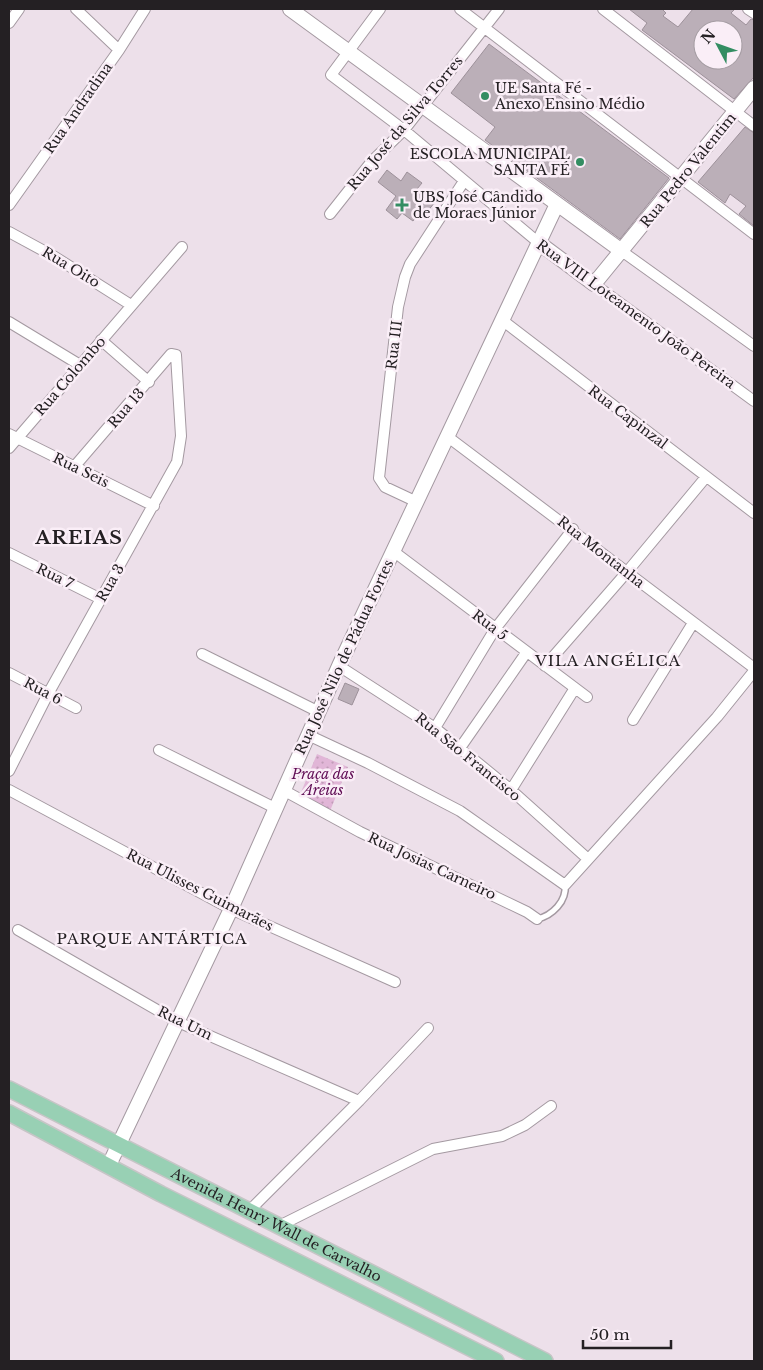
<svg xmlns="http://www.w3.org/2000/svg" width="763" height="1370" font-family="'Libre Baskerville',serif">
	<defs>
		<pattern id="park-dots" width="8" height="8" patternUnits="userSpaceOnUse" patternTransform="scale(1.25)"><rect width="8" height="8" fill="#e1b6d7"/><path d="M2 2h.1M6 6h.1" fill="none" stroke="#c19cb8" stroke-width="1.8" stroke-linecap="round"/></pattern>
	</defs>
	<rect width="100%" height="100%" fill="#ede0ea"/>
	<!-- park -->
	<path fill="url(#park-dots)" d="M317 754 348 767 330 811 299 797Z"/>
	<!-- building -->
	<path fill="#bbafb8" stroke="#9d919a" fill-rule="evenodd" d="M629 9H662L666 13 663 16 678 27 693 9H735L731 13 746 25 751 19 754 20V77L734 99 642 30 647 23ZM703 30H733V60H703Z
		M489 44 669 178 620 239 485 140 495 127 451 93Z
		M745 127 754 133V226L739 214 746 206 730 194 725 203 698 182Z
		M387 170 401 181 407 172 422 183 417 189 435 202 423 217 419 213 413 221 402 213 397 219 386 210 396 196 378 182Z
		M345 683 359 689 352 705 338 699Z"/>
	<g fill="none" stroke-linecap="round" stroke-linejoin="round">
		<!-- lane casing -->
		<g stroke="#a499a1" stroke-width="8">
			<path id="lane" d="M537 919C552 916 567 901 565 885"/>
		</g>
		<!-- street casing -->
		<g stroke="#a499a1" stroke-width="12">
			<path id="street" d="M76 9 119 50
				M380 9 331 75 404 130 539 243
				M460 9 754 234
				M603 9 754 126
				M748 9 754 13
				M9 23 19 9
				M9 205 119 50 145 9
				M330 214 372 161 404 130 499 9
				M9 232 55 257 131 305
				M623 252 754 346
				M594 284 754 401
				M502 320 754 513
				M9 322 80 365
				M101 340 149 382
				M9 434 154 506
				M448 437 754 668
				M9 448 182 247
				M417 502 385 487 379 478 398 307 405 277 410 264 464 181
				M393 551 587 697
				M9 553 101 599
				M202 654 319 712
				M339 666 435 728 511 790 588 859
				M545 666 627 572 706 477
				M9 673 76 708
				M633 720 693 623
				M435 728 495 629 573 529
				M308 735 368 763 460 811 565 885 717 717 754 671
				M460 748 526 653
				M159 750 275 808
				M9 771 48 694 177 462 181 436 176 355 171 354 74 467
				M9 790 231 909 395 982
				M283 790 360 832 527 912 537 919
				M511 790 575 688
				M18 930 178 1022 359 1101
				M248 1212 359 1101 428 1028
				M277 1227 433 1149 502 1136 525 1125 551 1106"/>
		</g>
		<!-- secondary casing -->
		<g stroke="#a499a1" stroke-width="16">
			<path id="secondary" d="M290 9 623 252
				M539 243 594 284 754 88
				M109 1165 231 909 339 666 557 204"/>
		</g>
		<!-- primary casing -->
		<g stroke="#c6c5c6" stroke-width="18">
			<g id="primary">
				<path id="s1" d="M9 1089 545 1361"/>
				<path d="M9 1113 161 1194 496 1361"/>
			</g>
		</g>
		<!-- lane -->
		<use href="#lane" stroke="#fff" stroke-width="5"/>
		<!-- street -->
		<use href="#street" stroke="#fff" stroke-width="10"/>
		<!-- secondary -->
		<use href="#secondary" stroke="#fff" stroke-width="14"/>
		<!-- primary -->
		<use href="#primary" stroke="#98d0b4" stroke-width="15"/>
	</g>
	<!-- markers -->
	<g fill="#338d62" stroke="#faeef7" stroke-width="2">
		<circle cx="485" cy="96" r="5"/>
		<circle cx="580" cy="162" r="5"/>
		<path d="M399.5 197.5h5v5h5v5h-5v5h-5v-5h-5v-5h5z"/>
	</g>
	<g text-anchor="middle" stroke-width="5" stroke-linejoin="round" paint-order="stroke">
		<!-- poi labels -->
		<g font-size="14" fill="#242023" stroke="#faeef7" text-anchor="start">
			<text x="495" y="93">UE Santa Fé -<tspan x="495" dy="16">Anexo Ensino Médio</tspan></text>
			<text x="570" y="159" text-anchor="end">ESCOLA MUNICIPAL<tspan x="570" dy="16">SANTA FÉ</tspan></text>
			<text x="413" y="202">UBS José Cândido<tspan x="413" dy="16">de Moraes Júnior</tspan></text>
		</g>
		<!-- street labels -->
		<g font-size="14" fill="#242023" stroke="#faeef7">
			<text transform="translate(78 108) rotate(-55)" y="5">Rua Andradina</text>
			<text transform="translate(405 123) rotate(-50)" y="5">Rua José da Silva Torres</text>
			<text transform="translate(688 170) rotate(-51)" y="5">Rua Pedro Valentim</text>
			<text transform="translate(71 267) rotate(31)" y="5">Rua Oito</text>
			<text transform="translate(636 314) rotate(36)" y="5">Rua VIII Loteamento João Pereira</text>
			<text transform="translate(394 345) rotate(-83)" y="5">Rua III</text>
			<text transform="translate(70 376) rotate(-49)" y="5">Rua Colombo</text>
			<text transform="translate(126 408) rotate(-49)" y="5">Rua 13</text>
			<text transform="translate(628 417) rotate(37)" y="5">Rua Capinzal</text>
			<text transform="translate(81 470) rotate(26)" y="5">Rua Seis</text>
			<text transform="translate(601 552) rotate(38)" y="5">Rua Montanha</text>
			<text transform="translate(55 576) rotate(26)" y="5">Rua 7</text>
			<text transform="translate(110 583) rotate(-60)" y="5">Rua 3</text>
			<text transform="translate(490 625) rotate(37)" y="5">Rua 5</text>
			<text transform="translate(344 657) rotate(-65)" y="5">Rua José Nilo de Pádua Fortes</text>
			<text transform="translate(43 691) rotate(28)" y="5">Rua 6</text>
			<text transform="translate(468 757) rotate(39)" y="5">Rua São Francisco</text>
			<text transform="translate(432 866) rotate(25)" y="5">Rua Josias Carneiro</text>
			<text transform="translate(200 890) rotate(27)" y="5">Rua Ulisses Guimarães</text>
			<text transform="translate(185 1023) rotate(26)" y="5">Rua Um</text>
			<text dy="5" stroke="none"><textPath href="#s1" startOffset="300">Avenida Henry Wall de Carvalho</textPath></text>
		</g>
		<!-- park labels -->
		<g font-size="14" font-style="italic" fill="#600d55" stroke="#faeef7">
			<text x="323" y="779">Praça das<tspan x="323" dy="16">Areias</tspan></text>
		</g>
		<!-- neighbourhood labels -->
		<g font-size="15" letter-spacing="1" fill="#242023" stroke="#faeef7">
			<text x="608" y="666">VILA ANGÉLICA</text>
			<text x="152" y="944">PARQUE ANTÁRTICA</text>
		</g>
		<!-- district labels -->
		<g font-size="19" font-weight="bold" letter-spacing="1" fill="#242023" stroke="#faeef7">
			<text x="79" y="544">AREIAS</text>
		</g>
	</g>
	<!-- border -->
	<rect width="763" height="1370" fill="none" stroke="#242023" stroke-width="20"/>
	<!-- north arrow -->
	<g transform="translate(718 45) rotate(311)"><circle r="24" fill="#faeef7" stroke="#a49ca2"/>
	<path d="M0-4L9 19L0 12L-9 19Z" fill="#338d62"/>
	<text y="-8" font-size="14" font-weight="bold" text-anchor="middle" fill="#242023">N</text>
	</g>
	<!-- scale -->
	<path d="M583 1340v8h88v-8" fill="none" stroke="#242023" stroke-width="2.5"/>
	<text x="590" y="1340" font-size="15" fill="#242023" stroke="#faeef7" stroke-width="4" paint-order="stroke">50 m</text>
</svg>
